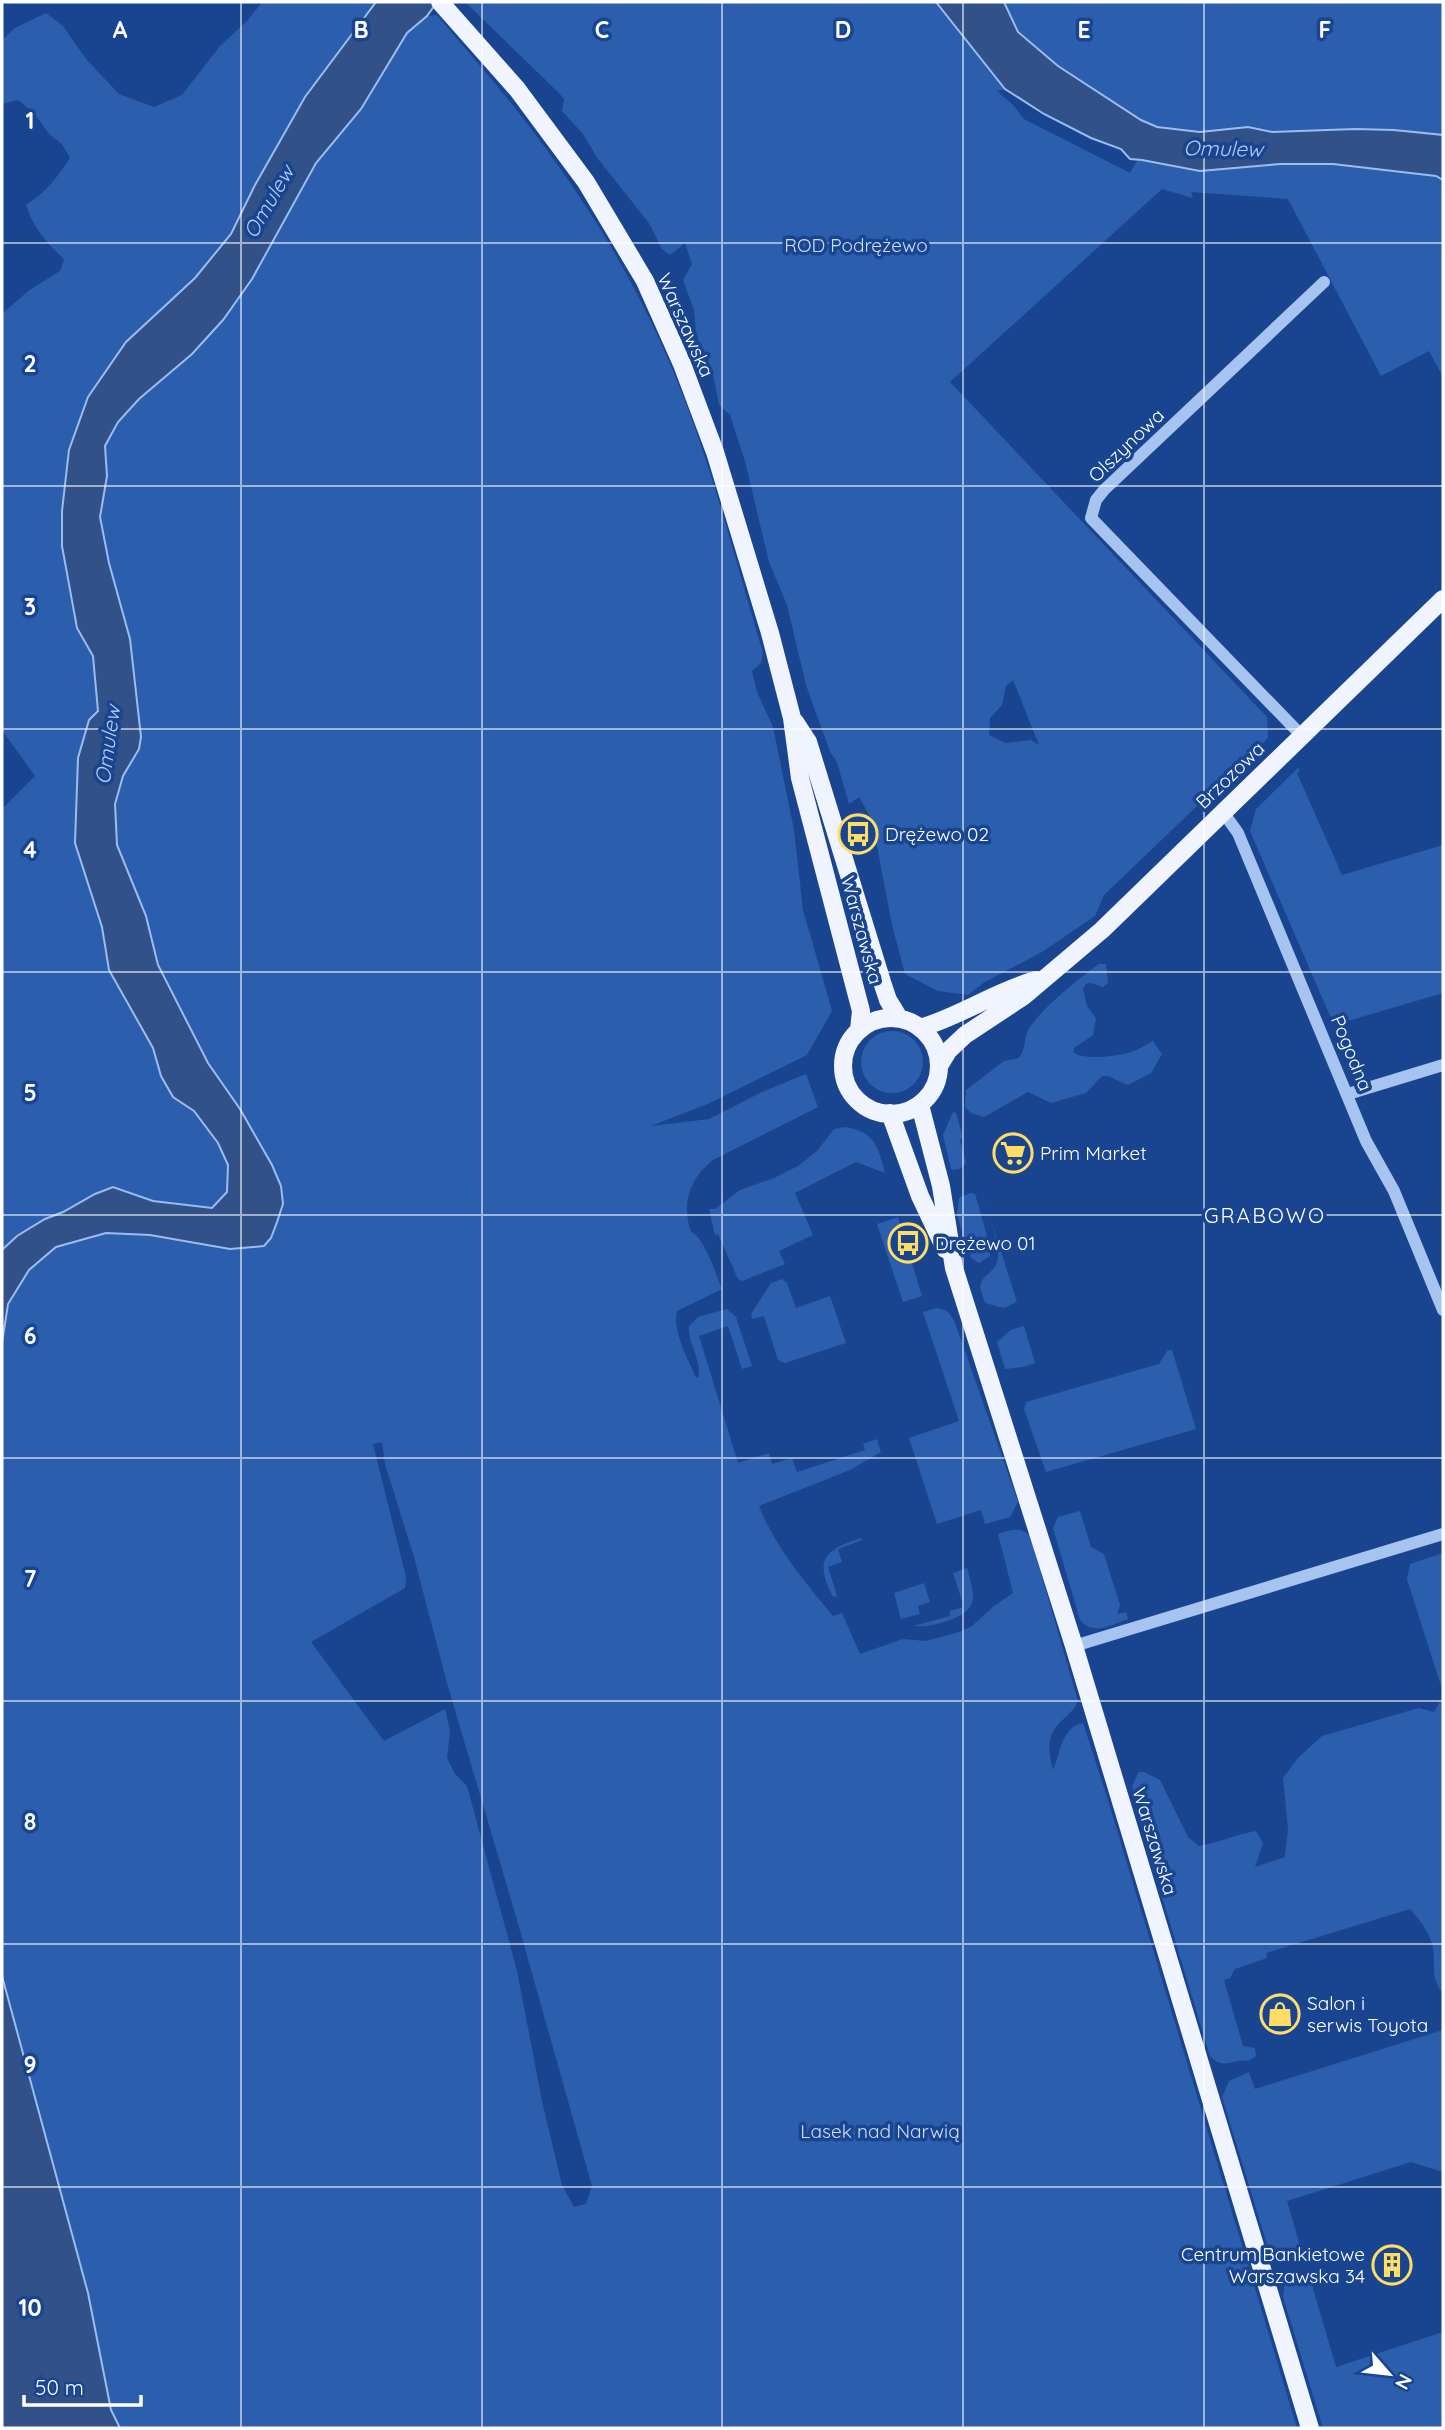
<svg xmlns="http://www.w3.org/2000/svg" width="1445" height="2430" font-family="Quicksand,sans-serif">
	<rect width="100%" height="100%" fill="#194590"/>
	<!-- green -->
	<path fill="#2c5eae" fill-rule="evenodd" d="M262 2H376L305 97 255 185 231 234 195 278 126 342 88 397 69 450 77 628 93 656 98 711 75 843 102 927 105 953 153 1048 161 1076 173 1097 194 1111 218 1143 228 1165 227 1192 212 1208 153 1201 113 1187 95 1194 63 1212 45 1219 17 1236 2 1250V809L35 776 2 730V314L28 291 60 271 64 259C47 243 33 228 26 205 45 193 57 178 70 158L62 144 50 135 34 113 18 100 2 104V40L15 28 46 13 63 26 86 59 119 94 154 107 182 95 220 46 247 21Z
		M465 2H936L1005 89 997 91 1013 105 1024 119 1130 173 1137 161 1142 160 1200 171 1280 164H1333L1436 176 1443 180V377L1429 351 1381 376 1288 199 1191 192 1193 198 1162 189 950 382 1267 717 1268 738 1104 895 1095 916 1042 952 983 983 968 995 938 991 905 974 892 925 872 820 859 797 849 804 837 762 830 752 806 685 787 605 769 562 745 461 730 415 719 405 712 370 703 354 696 332 694 310 683 280 692 264 685 243 670 255 662 249 649 223 598 159 583 134 562 111 564 99 559 93ZM1013 680 1039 745 1031 740 1005 743 989 735 990 718 1002 705 1006 686Z
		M1004 2H1443V135L1394 130 1355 129 1271 132 1248 127 1200 132 1157 127 1141 120 1058 66 1018 32Z
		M437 15C466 50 497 84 525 121 584 197 636 281 673 371 711 462 735 559 763 653L761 663 752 671 757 692 773 727 794 830 803 910 832 1011 807 1055 710 1103 651 1126 709 1119 762 1092 806 1074 818 1107 713 1160C690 1178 681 1203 691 1232 704 1236 716 1275 722 1289L677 1311C672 1331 688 1358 695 1376L698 1378C703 1362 687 1343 689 1326L698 1317 727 1309 736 1317 752 1366 742 1369 728 1326 699 1336 738 1463 769 1453 772 1464 792 1458 797 1472 865 1450 863 1444 877 1439 881 1452 850 1470 759 1506C775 1547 805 1582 833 1616L842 1613 860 1654 903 1639 926 1641 959 1632 972 1626 994 1606 1013 1593 998 1534C1010 1530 1021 1526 1030 1536L1078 1701C1073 1713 1064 1717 1056 1727 1046 1740 1049 1755 1053 1770 1060 1755 1061 1727 1083 1723L1107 1797 1297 2428H120L111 2410 88 2293 2 1976V1343L8 1304 29 1270 56 1247 106 1233 271 1238 283 1204 281 1186 272 1165 240 1109 208 1063 158 965 146 916 117 845 114 805 123 776 139 749 141 737 130 639 109 563 100 517 107 476 105 446 118 422 139 399 192 354 223 320 252 279 316 163 361 109 407 33 427 16ZM382 1442 385 1464 414 1557 447 1683 517 1920 592 2186 586 2204 574 2207 562 2185 542 2101 517 1971 467 1786 455 1774 447 1758 450 1731 445 1709 384 1741 311 1642 405 1588 406 1577 373 1444Z
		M1298 768 1300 770 1297 773 1342 875 1443 845V993L1334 1025 1250 831 1256 809Z
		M1099 964H1106L1108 983 1103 987 1091 983 1086 984 1083 989 1087 1006 1096 1018 1093 1035 1074 1048 1073 1052C1084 1061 1115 1056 1128 1053 1137 1051 1145 1045 1153 1041L1162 1054 1151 1073 1128 1085 1108 1076H1102L1086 1093 1051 1103 1028 1092 984 1117 971 1113 965 1107 966 1090 1004 1061 1019 1058C1027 1046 1023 1043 1027 1033 1034 1014 1082 976 1099 964Z
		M861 1062a31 31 0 1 1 62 0a31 31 0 1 1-62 0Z
		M953 1112 956 1113 963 1138 960 1140 966 1162C963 1168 958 1171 951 1169L943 1135Z
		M845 1127C875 1132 878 1146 885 1173L856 1162 795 1193 813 1235 779 1251 785 1264 742 1281 738 1279 718 1234 715 1235 709 1209H715L740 1190 774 1178 798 1166 817 1151 834 1129Z
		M982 1192 1017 1302 1004 1308 985 1303 980 1287C982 1275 991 1274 996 1265 1004 1252 986 1207 982 1192Z
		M970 1193 975 1194 990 1246V1256L979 1263 971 1258 957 1215 959 1198Z
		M898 1217 922 1296 903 1302 877 1224Z
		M782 1279 787 1283 796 1308 830 1296 846 1343 785 1363 778 1360 764 1316 752 1319 751 1314 771 1283Z
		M937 1308 947 1311 954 1320 1018 1502 1010 1517 985 1524 981 1510 937 1524 909 1438 959 1421 923 1312Z
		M1024 1326 1035 1363 1023 1367 1005 1369 997 1342 1011 1330Z
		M1172 1350 1196 1429 1046 1472 1024 1409 1026 1402 1159 1364 1167 1351Z
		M1080 1511 1091 1547 1104 1554 1120 1605 1117 1614 1126 1612 1128 1619C1112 1625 1093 1636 1080 1620L1053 1528 1058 1517Z
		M861 1538 862 1540 838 1549 842 1562 828 1567 837 1596 833 1597C814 1560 824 1550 861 1538Z
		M1443 1553V1692L1407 1579 1410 1564Z
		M967 1568C975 1597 980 1610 947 1621 935 1625 926 1627 914 1626L950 1616V1611L964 1607 953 1573Z
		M924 1583 930 1602 918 1606 920 1614 901 1619 894 1593Z
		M1443 1697V1993C1429 1978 1437 1962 1432 1944 1428 1930 1419 1919 1410 1909L1266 1953 1267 1958 1235 1969 1230 1978 1224 1980 1243 2046 1255 2048 1256 2056 1248 2061C1233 2058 1223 2071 1210 2056L1147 1847 1132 1786 1139 1772H1144L1160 1780 1188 1837 1199 1846C1219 1843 1236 1834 1256 1831L1263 1843 1255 1867 1285 1857 1288 1829 1283 1778 1298 1758 1322 1736 1419 1708 1434 1712Z
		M1443 2030V2172L1411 2162 1287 2201 1303 2256 1282 2261 1269 2251 1222 2097 1229 2081 1249 2072 1255 2089Z
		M1309 2275 1336 2367 1443 2332V2428H1323L1283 2297 1285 2283Z"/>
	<!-- water -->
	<path fill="#315188" stroke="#9abdf1" stroke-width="2" d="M376 2H437L427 16 407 33 361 109 316 163 252 279 223 320 192 354 139 399 118 422 105 446 107 476 100 517 109 563 130 639 141 737 139 749 123 776 115 804 117 845 146 916 158 965 208 1063 240 1109 272 1165 281 1186 283 1204 277 1222 271 1238 264 1246 230 1249 150 1235 106 1233 56 1247 29 1270 8 1304 2 1343V1250L17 1236 45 1219 63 1212 95 1194 113 1187 153 1201 212 1208 227 1192 228 1165 218 1143 194 1111 173 1097 161 1076 153 1048 109 970 102 927 75 843 78 758 89 720 98 711 93 656 77 628 62 546V511L69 450 88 397 126 342 195 278 231 234 255 185 305 97Z
		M936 2H1004L1018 32 1058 66 1141 120 1157 127 1200 132 1248 127 1272 132 1355 129 1394 130 1443 135V180L1436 176 1333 164H1280L1200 171 1142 160 1130 159 1121 149 1091 138 1044 114 1005 89Z
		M2 1976 88 2293 111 2410 120 2428H2Z"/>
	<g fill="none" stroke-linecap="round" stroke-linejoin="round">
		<!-- minor -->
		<path stroke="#a7c3ef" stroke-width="12" d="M1302 736 1091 518 1096 500 1104 490 1324 282
			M1223 812 1238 833 1366 1141 1394 1191 1443 1310
			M1348 1094 1443 1065
			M1074 1646 1443 1534"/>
		<!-- major -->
		<path stroke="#eff4ff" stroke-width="18" d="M440 2 517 89 586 182 645 281 682 364 715 452 770 633 792 718 800 778 861 1011 859 1030
			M795 722 808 742 882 982 888 1000 899 1018
			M843 1066a48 48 0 1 1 96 0a48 48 0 1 1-96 0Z
			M920 1028C961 1016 996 991 1036 980
			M939 1066 948 1051 965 1035 1024 996 1102 930 1443 599
			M920 1105 941 1186 954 1268 1074 1646 1310 2428
			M890 1113 920 1196 945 1249"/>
	</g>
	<!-- grid -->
	<path fill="none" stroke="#fff" stroke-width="2" stroke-opacity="0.55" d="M241 2V2428M482 2V2428M722 2V2428M963 2V2428M1204 2V2428M2 243H1443M2 486H1443M2 729H1443M2 972H1443M2 1215H1443M2 1458H1443M2 1701H1443M2 1944H1443M2 2187H1443"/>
	<!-- icons -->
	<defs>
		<g id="bus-ring" transform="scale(2.0125)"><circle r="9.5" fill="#194590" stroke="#ffdd65" stroke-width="1.5"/><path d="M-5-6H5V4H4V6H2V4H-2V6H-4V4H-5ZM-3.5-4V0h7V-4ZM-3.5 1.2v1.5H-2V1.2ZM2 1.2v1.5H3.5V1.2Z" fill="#ffdd65"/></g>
		<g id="supermarket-ring" transform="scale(2.0125)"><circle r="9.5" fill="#194590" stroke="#ffdd65" stroke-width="1.5"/><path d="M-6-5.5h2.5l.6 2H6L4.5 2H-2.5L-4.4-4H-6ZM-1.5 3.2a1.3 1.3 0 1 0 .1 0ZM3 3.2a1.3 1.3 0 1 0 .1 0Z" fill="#ffdd65"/></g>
		<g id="shop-ring" transform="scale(2.0125)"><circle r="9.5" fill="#194590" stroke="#ffdd65" stroke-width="1.5"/><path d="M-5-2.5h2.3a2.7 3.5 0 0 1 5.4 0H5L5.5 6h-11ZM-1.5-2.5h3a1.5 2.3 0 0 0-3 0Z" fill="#ffdd65"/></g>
		<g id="building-ring" transform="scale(2.0125)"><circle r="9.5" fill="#194590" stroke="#ffdd65" stroke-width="1.5"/><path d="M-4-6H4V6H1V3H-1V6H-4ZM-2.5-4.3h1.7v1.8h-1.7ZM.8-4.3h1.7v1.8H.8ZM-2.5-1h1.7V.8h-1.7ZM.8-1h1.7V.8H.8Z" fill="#ffdd65"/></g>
	</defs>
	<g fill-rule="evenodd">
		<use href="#bus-ring" x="858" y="834"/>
		<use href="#supermarket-ring" x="1013" y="1153"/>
		<use href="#bus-ring" x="908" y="1243"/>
		<use href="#shop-ring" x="1280" y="2014"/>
		<use href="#building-ring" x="1392" y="2265"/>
	</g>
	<g text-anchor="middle" stroke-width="7" stroke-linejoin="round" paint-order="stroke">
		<!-- park labels -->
		<g font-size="19" fill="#cedffa" stroke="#194590">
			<text x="856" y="252">ROD Podrężewo</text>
			<text x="880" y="2138">Lasek nad Narwią</text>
		</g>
		<!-- street labels -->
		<g font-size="19" fill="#fff" stroke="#194590">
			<text transform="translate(686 325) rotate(66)" y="7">Warszawska</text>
			<text transform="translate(1126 445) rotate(-44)" y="7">Olszynowa</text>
			<text transform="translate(1230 775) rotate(-44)" y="7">Brzozowa</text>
			<text transform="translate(862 930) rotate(75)" y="7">Warszawska</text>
			<text transform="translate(1352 1053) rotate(68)" y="7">Pogodna</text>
			<text transform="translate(1155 1841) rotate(73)" y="7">Warszawska</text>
		</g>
		<!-- poi labels -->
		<g font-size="19" fill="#fff" stroke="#194590" text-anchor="start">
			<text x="885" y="841">Drężewo 02</text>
			<text x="1040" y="1160">Prim Market</text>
			<text x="935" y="1250">Drężewo 01</text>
			<text x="1307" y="2010">Salon i<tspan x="1307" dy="22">serwis Toyota</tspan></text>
			<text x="1365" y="2261" text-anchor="end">Centrum Bankietowe<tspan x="1365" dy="22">Warszawska 34</tspan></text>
		</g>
		<!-- water labels -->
		<g font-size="21" font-style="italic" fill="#b3cdf6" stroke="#194590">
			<text transform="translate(1223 149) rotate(1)" y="7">Omulew</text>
			<text transform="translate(269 202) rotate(-60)" y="7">Omulew</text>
			<text transform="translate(108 745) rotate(-82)" y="7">Omulew</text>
		</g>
		<!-- neighbourhood labels -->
		<g font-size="21" letter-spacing="2" fill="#fff" stroke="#194590">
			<text x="1265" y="1223">GRABOWO</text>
		</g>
	</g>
	<g font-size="23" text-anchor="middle" font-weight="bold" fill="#fff" stroke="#194590" stroke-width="7" stroke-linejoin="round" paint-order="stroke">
		<text x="120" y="38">A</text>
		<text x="361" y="38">B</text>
		<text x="602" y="38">C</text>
		<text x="843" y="38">D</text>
		<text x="1084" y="38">E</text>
		<text x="1325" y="38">F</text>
		<text x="30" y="129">1</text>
		<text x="30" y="372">2</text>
		<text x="30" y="615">3</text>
		<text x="30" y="858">4</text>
		<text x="30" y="1101">5</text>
		<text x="30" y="1344">6</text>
		<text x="30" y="1587">7</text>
		<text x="30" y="1830">8</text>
		<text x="30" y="2073">9</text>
		<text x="30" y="2316">10</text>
	</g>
	<!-- border -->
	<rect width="1445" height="2430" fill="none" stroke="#ffffff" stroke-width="7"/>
	<!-- north arrow -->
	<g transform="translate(1389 2374) rotate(118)" stroke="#194590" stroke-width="5" paint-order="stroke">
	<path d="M0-5L12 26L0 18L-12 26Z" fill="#ffffff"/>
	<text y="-10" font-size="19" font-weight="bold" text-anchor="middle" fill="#ffffff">N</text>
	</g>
	<!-- scale -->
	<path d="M24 2395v10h117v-10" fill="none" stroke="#ffffff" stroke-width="3.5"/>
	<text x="35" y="2395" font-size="21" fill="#ffffff" stroke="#194590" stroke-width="5" paint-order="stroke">50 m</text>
</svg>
